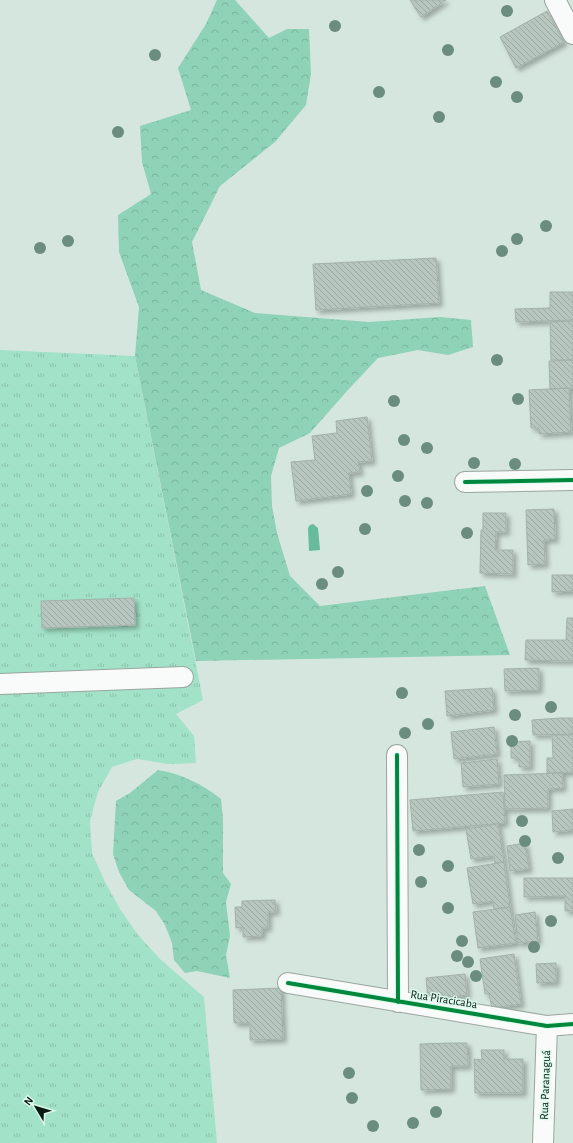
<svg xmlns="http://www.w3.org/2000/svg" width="573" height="1143" font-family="'Alegreya Sans',sans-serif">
	<defs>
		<pattern id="grass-tufts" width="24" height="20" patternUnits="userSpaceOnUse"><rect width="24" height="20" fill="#a2e2c8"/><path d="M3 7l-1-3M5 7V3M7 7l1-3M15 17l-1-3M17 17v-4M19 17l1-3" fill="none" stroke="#8ac1ab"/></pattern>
		<pattern id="forest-crowns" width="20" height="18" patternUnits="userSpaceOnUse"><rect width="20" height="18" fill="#8ed2b8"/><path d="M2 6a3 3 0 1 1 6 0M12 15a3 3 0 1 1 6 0" fill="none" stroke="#79b49d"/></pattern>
		<pattern id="building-back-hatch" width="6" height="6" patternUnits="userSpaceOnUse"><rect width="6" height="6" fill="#b7c6bf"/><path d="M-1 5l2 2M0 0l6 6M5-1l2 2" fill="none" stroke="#9caaa3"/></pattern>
		<filter id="shadow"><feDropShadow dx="3.5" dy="3.5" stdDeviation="2" flood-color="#0004"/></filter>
	</defs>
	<rect width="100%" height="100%" fill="#d5e6de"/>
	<!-- grass -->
	<path fill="url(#grass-tufts)" d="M0 350 135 356 203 700 176 714 194 736 196 763 168 764 137 759 112 767 98 792 90 821 92 853 105 882 120 909 138 935 161 960 204 997 217 1143H0Z"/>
	<!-- forest -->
	<path fill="url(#forest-crowns)" d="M217 0H235L269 38 287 29H309L311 74 306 105 275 142 220 186 192 242 201 290 255 313 369 322 440 317 471 320 473 347 448 355 418 350 378 358 347 391 310 433 279 448 271 476 272 506 277 533 290 576 320 606 485 586 510 655 196 661 135 356 139 307 119 252 118 215 151 194 142 162 140 126 191 110 178 68 206 24Z
		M158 770C182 774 202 784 221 799L223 819V873L231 884 226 902 230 936 226 955 230 978 197 971 185 973 174 960 172 943 165 925 156 911 129 890 119 872 113 854 116 801 130 793Z"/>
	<!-- water -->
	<path fill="#65bb9c" d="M313 524 318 528 320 550 309 551 308 528 310 525Z"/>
	<!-- building -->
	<path fill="url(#building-back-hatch)" stroke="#a4b1ab" filter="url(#shadow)" d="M410 0H446L421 17Z
		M547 11 564 42 516 68 500 37Z
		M436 258 439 303 316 310 313 264Z
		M550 292H573V320L516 322 515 309 550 308Z
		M573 321V360H551L550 322Z
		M573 360V388L550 389 549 361Z
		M569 388 571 432 539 434V428H531L529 390Z
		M367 417 372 461 358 462 360 472 349 473 351 494 296 501 291 462 315 460 312 436 337 433 336 421Z
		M554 509 555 539 544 540 545 564 528 565 526 510Z
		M483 513H506V532H496L495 550H513V574L480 573 481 530H483Z
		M552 575H573V591L552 592Z
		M134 598 135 625 42 628 41 601Z
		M567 618H573V661L525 660 526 640H566Z
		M539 668V690L505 691 504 669Z
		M492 688 494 710 447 716 445 691Z
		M561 718H573V734L533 735 532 720Z
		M494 727 497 754 454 759 451 732Z
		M552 735H573V772L547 773V758H553Z
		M530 741V767H519V758H511V742Z
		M497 759 499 784 463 787 461 763Z
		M562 773 563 788 548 789V808L505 809 504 775Z
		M503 792 505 823 413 831 410 800Z
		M573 809V830L553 832 552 811Z
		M498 824 504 862 495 863 494 856 471 859 466 829Z
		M525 843 529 869 510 871 507 846Z
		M504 862 510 907 494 909 493 901 473 904 467 868Z
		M524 878H573V911H565V896L524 897Z
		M275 900 276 912H268V928H262V936L243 937V927L236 928 235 907H242V901Z
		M510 907 516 943 478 948 473 912Z
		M535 912 538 941 518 943 515 915Z
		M514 954 521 1004 492 1008 489 994H485L480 959Z
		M556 963V982L537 983 536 964Z
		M465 974 467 995 428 999 426 978Z
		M281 988 283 1039 250 1040V1023H234L233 990Z
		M450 1043H467L468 1066H451V1089L421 1090 420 1044Z
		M481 1050H504V1059H523V1093H475L474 1059 482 1060Z"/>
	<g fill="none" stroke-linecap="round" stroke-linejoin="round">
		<!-- minor casing -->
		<g stroke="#99a6a0" stroke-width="22">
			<path id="minor" d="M555 0 573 34
				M465 482 573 480
				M0 684 183 677
				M397 755 398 1002
				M288 983 547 1026 573 1024
				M543 1143 547 1026"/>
		</g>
		<!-- minor -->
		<use href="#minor" stroke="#f9fbfa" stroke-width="20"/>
		<!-- cycleway casing -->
		<g stroke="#dafbec" stroke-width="6">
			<path id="cycleway" d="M465 482 573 480
				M397 755 398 1002
				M288 983 547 1026 573 1024"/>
		</g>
		<!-- cycleway -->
		<use href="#cycleway" stroke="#00873e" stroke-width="4"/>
	</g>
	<!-- trees -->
	<g fill="#6b8d80">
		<circle cx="507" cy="11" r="6"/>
		<circle cx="335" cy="26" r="6"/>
		<circle cx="448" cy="50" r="6"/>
		<circle cx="155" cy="55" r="6"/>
		<circle cx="496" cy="82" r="6"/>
		<circle cx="379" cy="92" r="6"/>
		<circle cx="517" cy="97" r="6"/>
		<circle cx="439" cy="117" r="6"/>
		<circle cx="118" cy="132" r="6"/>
		<circle cx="546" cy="226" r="6"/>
		<circle cx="517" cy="239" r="6"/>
		<circle cx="68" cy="241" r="6"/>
		<circle cx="40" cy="248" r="6"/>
		<circle cx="502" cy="251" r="6"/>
		<circle cx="497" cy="360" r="6"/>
		<circle cx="518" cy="399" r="6"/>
		<circle cx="394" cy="401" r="6"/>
		<circle cx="404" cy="440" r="6"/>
		<circle cx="427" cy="448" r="6"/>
		<circle cx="474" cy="463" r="6"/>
		<circle cx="515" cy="464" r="6"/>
		<circle cx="398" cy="476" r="6"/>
		<circle cx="367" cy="491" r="6"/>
		<circle cx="405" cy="501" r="6"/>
		<circle cx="427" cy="503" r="6"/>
		<circle cx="365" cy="529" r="6"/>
		<circle cx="467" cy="533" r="6"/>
		<circle cx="338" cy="572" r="6"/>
		<circle cx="322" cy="584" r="6"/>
		<circle cx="402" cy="693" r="6"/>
		<circle cx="551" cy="707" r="6"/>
		<circle cx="515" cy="715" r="6"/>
		<circle cx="428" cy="724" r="6"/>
		<circle cx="405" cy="733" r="6"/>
		<circle cx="512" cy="741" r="6"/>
		<circle cx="522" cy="821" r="6"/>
		<circle cx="525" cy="841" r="6"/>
		<circle cx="419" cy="850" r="6"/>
		<circle cx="558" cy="858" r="6"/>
		<circle cx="448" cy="866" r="6"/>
		<circle cx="421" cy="882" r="6"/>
		<circle cx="448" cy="908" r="6"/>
		<circle cx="551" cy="921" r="6"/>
		<circle cx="462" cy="941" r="6"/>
		<circle cx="534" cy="947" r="6"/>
		<circle cx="457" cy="956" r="6"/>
		<circle cx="468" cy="962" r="6"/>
		<circle cx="476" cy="976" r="6"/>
		<circle cx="349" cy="1073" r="6"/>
		<circle cx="352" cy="1098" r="6"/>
		<circle cx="436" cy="1112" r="6"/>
		<circle cx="413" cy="1123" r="6"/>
		<circle cx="373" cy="1126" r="6"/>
	</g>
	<g text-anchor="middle" stroke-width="3" stroke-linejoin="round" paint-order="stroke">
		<!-- street labels -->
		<g font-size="12" fill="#0d1914" stroke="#dafbec">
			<text transform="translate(444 999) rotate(9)" y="4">Rua Piracicaba</text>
			<text transform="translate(545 1085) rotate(-88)" y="4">Rua Paranaguá</text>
		</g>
	</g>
	<!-- north arrow -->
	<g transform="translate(36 1107) rotate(308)" stroke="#dafbec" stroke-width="3" paint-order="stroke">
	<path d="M0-3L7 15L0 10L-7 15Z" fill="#0d1914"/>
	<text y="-6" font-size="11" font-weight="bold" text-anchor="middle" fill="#0d1914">N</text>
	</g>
</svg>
